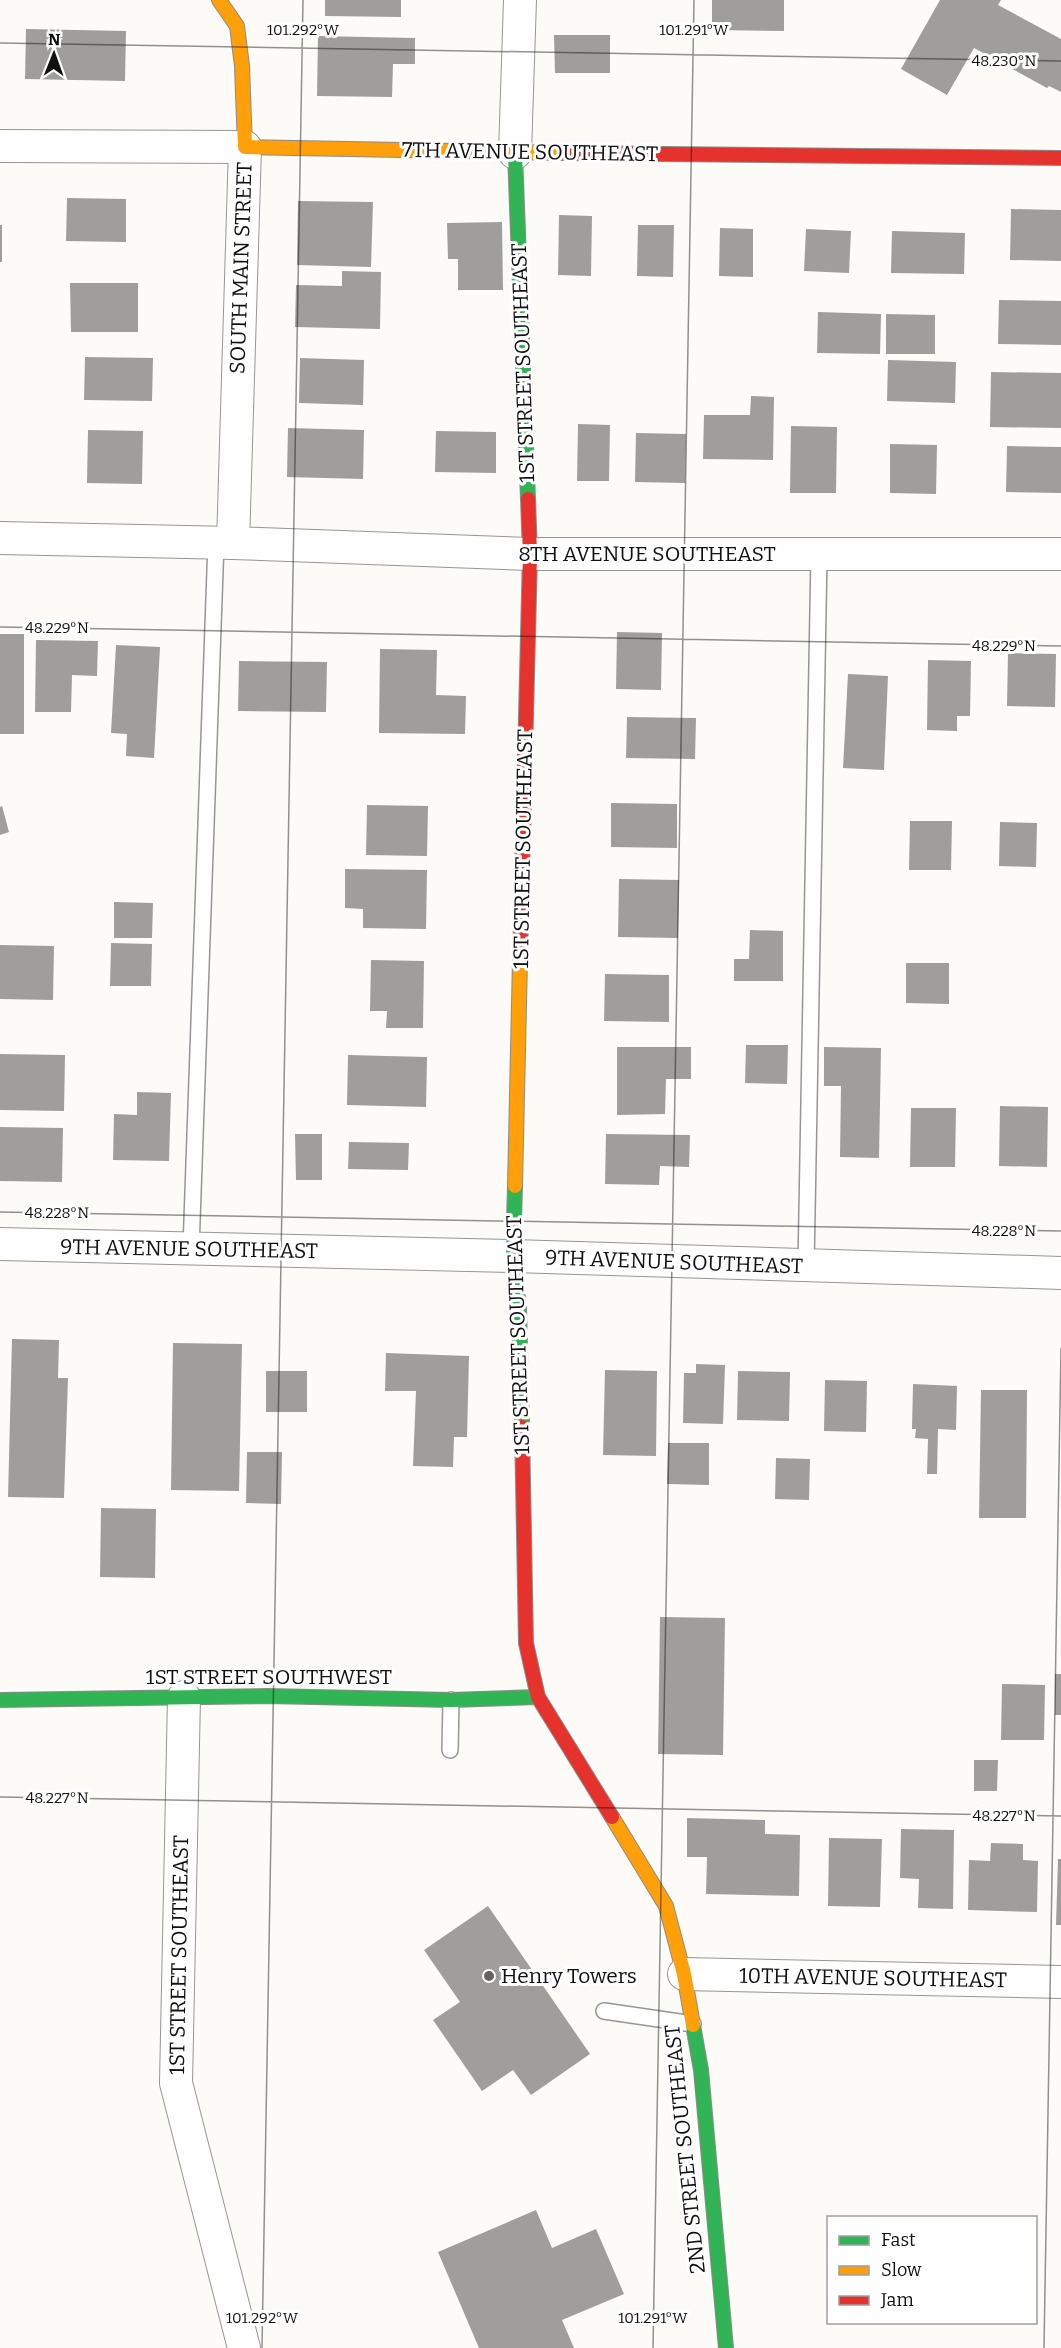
<svg xmlns="http://www.w3.org/2000/svg" width="1061" height="2348" font-family="Bitter,serif">
	<rect width="100%" height="100%" fill="#fcfbf7"/>
	<!-- building -->
	<path fill="#a09e9c" d="M325 0H401V17L325 16Z
		M712 0H784V31L712 30Z
		M940 0H1001L998 5 1061 39V92L1049 86 1047 88 974 48 947 95 901 69Z
		M26 29 126 31 125 81 25 79Z
		M554 35H610V73H555Z
		M318 36 415 38V64H393L392 97 317 96Z
		M67 198 126 199V242L66 241Z
		M298 201 373 202 371 267 297 265Z
		M1011 209 1061 210V261L1010 260Z
		M559 215 592 216 591 276 558 275Z
		M502 222 503 290H458V259H448L447 223Z
		M0 225H2V262H0Z
		M638 225H674L673 277 637 276Z
		M720 228 753 229V277L719 276Z
		M806 229 851 231 849 273 804 271Z
		M892 231 965 233 964 274 891 273Z
		M342 271 381 272 380 329 295 327 296 285 342 286Z
		M70 283H138V332H71Z
		M999 300 1061 301V345L998 344Z
		M818 312 881 314 880 354 817 353Z
		M886 314 935 315V354H886Z
		M85 357 153 358 152 401 84 400Z
		M300 358 364 360 363 405 299 403Z
		M888 360 956 362 955 403 887 401Z
		M991 372 1061 373V428L990 427Z
		M751 396 774 397 773 460 703 459 704 415H750Z
		M578 424 610 425 609 481H577Z
		M791 426 837 427 836 493H790Z
		M288 428 364 430 363 479 287 477Z
		M88 430 143 431 142 484 87 483Z
		M436 431 496 432V473L435 472Z
		M636 433 686 434 685 483 635 482Z
		M890 444 937 445 936 494 890 493Z
		M1007 446 1061 447V493L1006 492Z
		M617 632 662 633 661 690 616 689Z
		M0 634H24V734H0Z
		M36 640 98 641 97 676 72 675 71 712H35Z
		M116 645 160 647 154 758 126 756 127 734 111 733Z
		M380 649 437 650 436 695 466 696 465 734 379 733Z
		M1008 653 1056 654 1055 707 1007 706Z
		M928 660 971 661 970 716H957V731L927 730Z
		M239 661 327 662 326 712 238 711Z
		M848 674 888 676 884 770 843 768Z
		M627 717 696 718 695 759 626 758Z
		M611 803 677 804V848L611 847Z
		M367 805 428 806 427 856 366 855Z
		M2 806 9 832 0 835V807Z
		M910 821H952L951 870H909Z
		M1000 822 1037 823 1036 867 999 866Z
		M345 869 427 870 426 929 363 928V909L345 908Z
		M619 879 679 880 678 938 618 937Z
		M114 902 153 903 152 938H114Z
		M750 930 783 931V981H734V959H749Z
		M111 943 152 944 151 986H110Z
		M0 945 54 946 53 1000 0 999Z
		M371 960 424 961 423 1028H386L387 1011H370Z
		M906 963H949V1004L906 1003Z
		M605 974 669 975V1022L604 1021Z
		M746 1045H788L787 1084 745 1083Z
		M617 1047H691V1079H666L665 1114 617 1115Z
		M824 1047 881 1048 879 1158 840 1157 841 1086H824Z
		M0 1054 65 1055 64 1111 0 1110Z
		M348 1055 427 1057 426 1107 347 1105Z
		M137 1092 171 1093 169 1161 113 1160 114 1114 137 1115Z
		M1000 1106 1048 1107 1047 1167 999 1166Z
		M911 1108H956L955 1167H910Z
		M0 1127 63 1128 62 1182 0 1181Z
		M295 1134H322V1180H296Z
		M606 1134 690 1135 689 1167 660 1166 659 1185 605 1184Z
		M349 1142 409 1143 408 1170 348 1169Z
		M12 1339 59 1340 58 1378H68L64 1498 8 1497Z
		M173 1343 242 1344 239 1491 171 1490Z
		M386 1353 469 1356 467 1437H454L453 1467 413 1466 416 1391H385Z
		M696 1364 725 1365 723 1424 683 1423 684 1373H696Z
		M605 1370 657 1371 656 1456 603 1455Z
		M266 1371H307V1412H266Z
		M738 1371 790 1372 789 1421 737 1420Z
		M825 1380 867 1381 866 1432 824 1431Z
		M913 1384 957 1386 956 1430 938 1429 937 1474H927L928 1439 915 1438 916 1429H912Z
		M981 1390H1027L1026 1518H979Z
		M668 1443H709V1485L667 1484Z
		M247 1452H282L281 1504 246 1503Z
		M776 1458 810 1459 809 1500 775 1499Z
		M101 1508 156 1509 155 1578 100 1577Z
		M660 1617 725 1618 723 1755 658 1754Z
		M1055 1674H1061V1715H1055Z
		M1002 1684 1045 1685 1044 1740H1001Z
		M974 1760H998L997 1791H974Z
		M687 1818 765 1820V1834L800 1835 799 1896 706 1894 707 1857H687Z
		M901 1829 954 1830 953 1909 918 1908 919 1879 900 1878Z
		M829 1838 882 1839 880 1907 828 1906Z
		M991 1843 1023 1844V1860L1038 1861 1037 1912 968 1910 969 1860 990 1861Z
		M1058 1859H1061V1925H1056Z
		M488 1906 590 2054 531 2095 513 2070 482 2091 433 2020 460 2002 424 1950Z
		M536 2210 552 2248 596 2229 624 2294 562 2320 574 2348H479L438 2252Z"/>
	<g fill="none" stroke-linecap="round" stroke-linejoin="round">
		<!-- lane casing -->
		<g stroke="#969694" stroke-width="18">
			<path id="lane" d="M191 1249 216 542
				M806 1267 819 555
				M450 1750 451 1700
				M604 2011 693 2024"/>
		</g>
		<!-- street casing -->
		<g stroke="#969694" stroke-width="34">
			<path id="street" d="M0 146 245 147 233 543
				M515 153 520 0
				M0 538 233 543 530 554H1061
				M0 1244 513 1256 1061 1273
				M184 1697 176 2083 244 2348
				M684 1974 1061 1982"/>
		</g>
		<!-- fast casing -->
		<g stroke="#8d8c8b" stroke-width="16">
			<path id="fast" d="M515 153 528 499
				M515 1186 513 1256 519 1307 522 1427
				M0 1700 267 1696 451 1700 538 1697
				M693 2025 701 2070 726 2348"/>
		</g>
		<!-- slow casing -->
		<g stroke="#8d8c8b" stroke-width="16">
			<path id="slow" d="M219 0 237 26 242 66 245 147 564 153
				M515 1186 520 959
				M612 1817 666 1906 684 1974 693 2025"/>
		</g>
		<!-- jam casing -->
		<g stroke="#8d8c8b" stroke-width="16">
			<path id="jam" d="M564 153 1061 158
				M520 959 530 554 528 499
				M522 1427 526 1643 538 1697 612 1817"/>
		</g>
		<!-- lane -->
		<use href="#lane" stroke="#fffefe" stroke-width="15"/>
		<!-- street -->
		<use href="#street" stroke="#fffefe" stroke-width="32"/>
		<!-- fast -->
		<use href="#fast" stroke="#30b455" stroke-width="14"/>
		<!-- slow -->
		<use href="#slow" stroke="#ff9f0a" stroke-width="14"/>
		<!-- jam -->
		<use href="#jam" stroke="#e5322d" stroke-width="14"/>
	</g>
	<!-- ticks -->
	<path fill="none" stroke="#101010" stroke-width="1.5" stroke-opacity="0.45" d="M0 43 1061 61M0 627 1061 646M0 1212 1061 1231M0 1797 1061 1816M262 2348 303 0M653 2348 694 0M1044 2348 1061 1348"/>
	<!-- markers -->
	<circle fill="#636261" stroke="#fff" stroke-width="2" cx="489" cy="1976" r="6"/>
	<g text-anchor="middle" stroke-width="6" stroke-linejoin="round" paint-order="stroke">
		<!-- street labels -->
		<g font-size="21" fill="#101010" stroke="#fff">
			<text transform="translate(530 152) rotate(1)" y="7">7TH AVENUE SOUTHEAST</text>
			<text transform="translate(241 268) rotate(-88)" y="7">SOUTH MAIN STREET</text>
			<text transform="translate(523 363) rotate(-92)" y="7">1ST STREET SOUTHEAST</text>
			<text x="647" y="561">8TH AVENUE SOUTHEAST</text>
			<text transform="translate(523 849) rotate(-89)" y="7">1ST STREET SOUTHEAST</text>
			<text transform="translate(189 1249) rotate(1)" y="7">9TH AVENUE SOUTHEAST</text>
			<text transform="translate(674 1262) rotate(2)" y="7">9TH AVENUE SOUTHEAST</text>
			<text transform="translate(518 1335) rotate(-92)" y="7">1ST STREET SOUTHEAST</text>
			<text x="269" y="1684">1ST STREET SOUTHWEST</text>
			<text transform="translate(179 1955) rotate(-89)" y="7">1ST STREET SOUTHEAST</text>
			<text transform="translate(873 1978) rotate(1)" y="7">10TH AVENUE SOUTHEAST</text>
			<text transform="translate(685 2149) rotate(-96)" y="7">2ND STREET SOUTHEAST</text>
		</g>
		<!-- poi labels -->
		<g font-size="21" fill="#101010" stroke="#fff" text-anchor="start">
			<text x="501" y="1983">Henry Towers</text>
		</g>
	</g>
	<g font-size="15" text-anchor="middle" fill="#101010" stroke="#fff" stroke-width="6" stroke-linejoin="round" paint-order="stroke">
		<text x="303" y="35">101.292°W</text>
		<text x="694" y="35">101.291°W</text>
		<text x="1004" y="66">48.230°N</text>
		<text x="57" y="633">48.229°N</text>
		<text x="1004" y="651">48.229°N</text>
		<text x="57" y="1218">48.228°N</text>
		<text x="1004" y="1236">48.228°N</text>
		<text x="57" y="1803">48.227°N</text>
		<text x="1004" y="1821">48.227°N</text>
		<text x="262" y="2323">101.292°W</text>
		<text x="653" y="2323">101.291°W</text>
	</g>
	<!-- legend -->
	<rect x="827" y="2216" width="210" height="108" fill="#ffffff" stroke="#9f9f9f" stroke-width="1.5"/>
	<rect x="839" y="2236" width="30" height="9" fill="#30b455" stroke="#9f9f9f" stroke-width="1.5"/>
	<text x="881" y="2246" font-size="18" fill="#101010">Fast</text>
	<rect x="839" y="2266" width="30" height="9" fill="#ff9f0a" stroke="#9f9f9f" stroke-width="1.5"/>
	<text x="881" y="2276" font-size="18" fill="#101010">Slow</text>
	<rect x="839" y="2296" width="30" height="9" fill="#e5322d" stroke="#9f9f9f" stroke-width="1.5"/>
	<text x="881" y="2306" font-size="18" fill="#101010">Jam</text>
	<!-- north arrow -->
	<g transform="translate(54 54) rotate(1)" stroke="#ffffff" stroke-width="4.5" paint-order="stroke">
	<path d="M0-4.5L10 22L0 15L-10 22Z" fill="#101010"/>
	<text y="-9" font-size="16" font-weight="bold" text-anchor="middle" fill="#101010">N</text>
	</g>
</svg>
